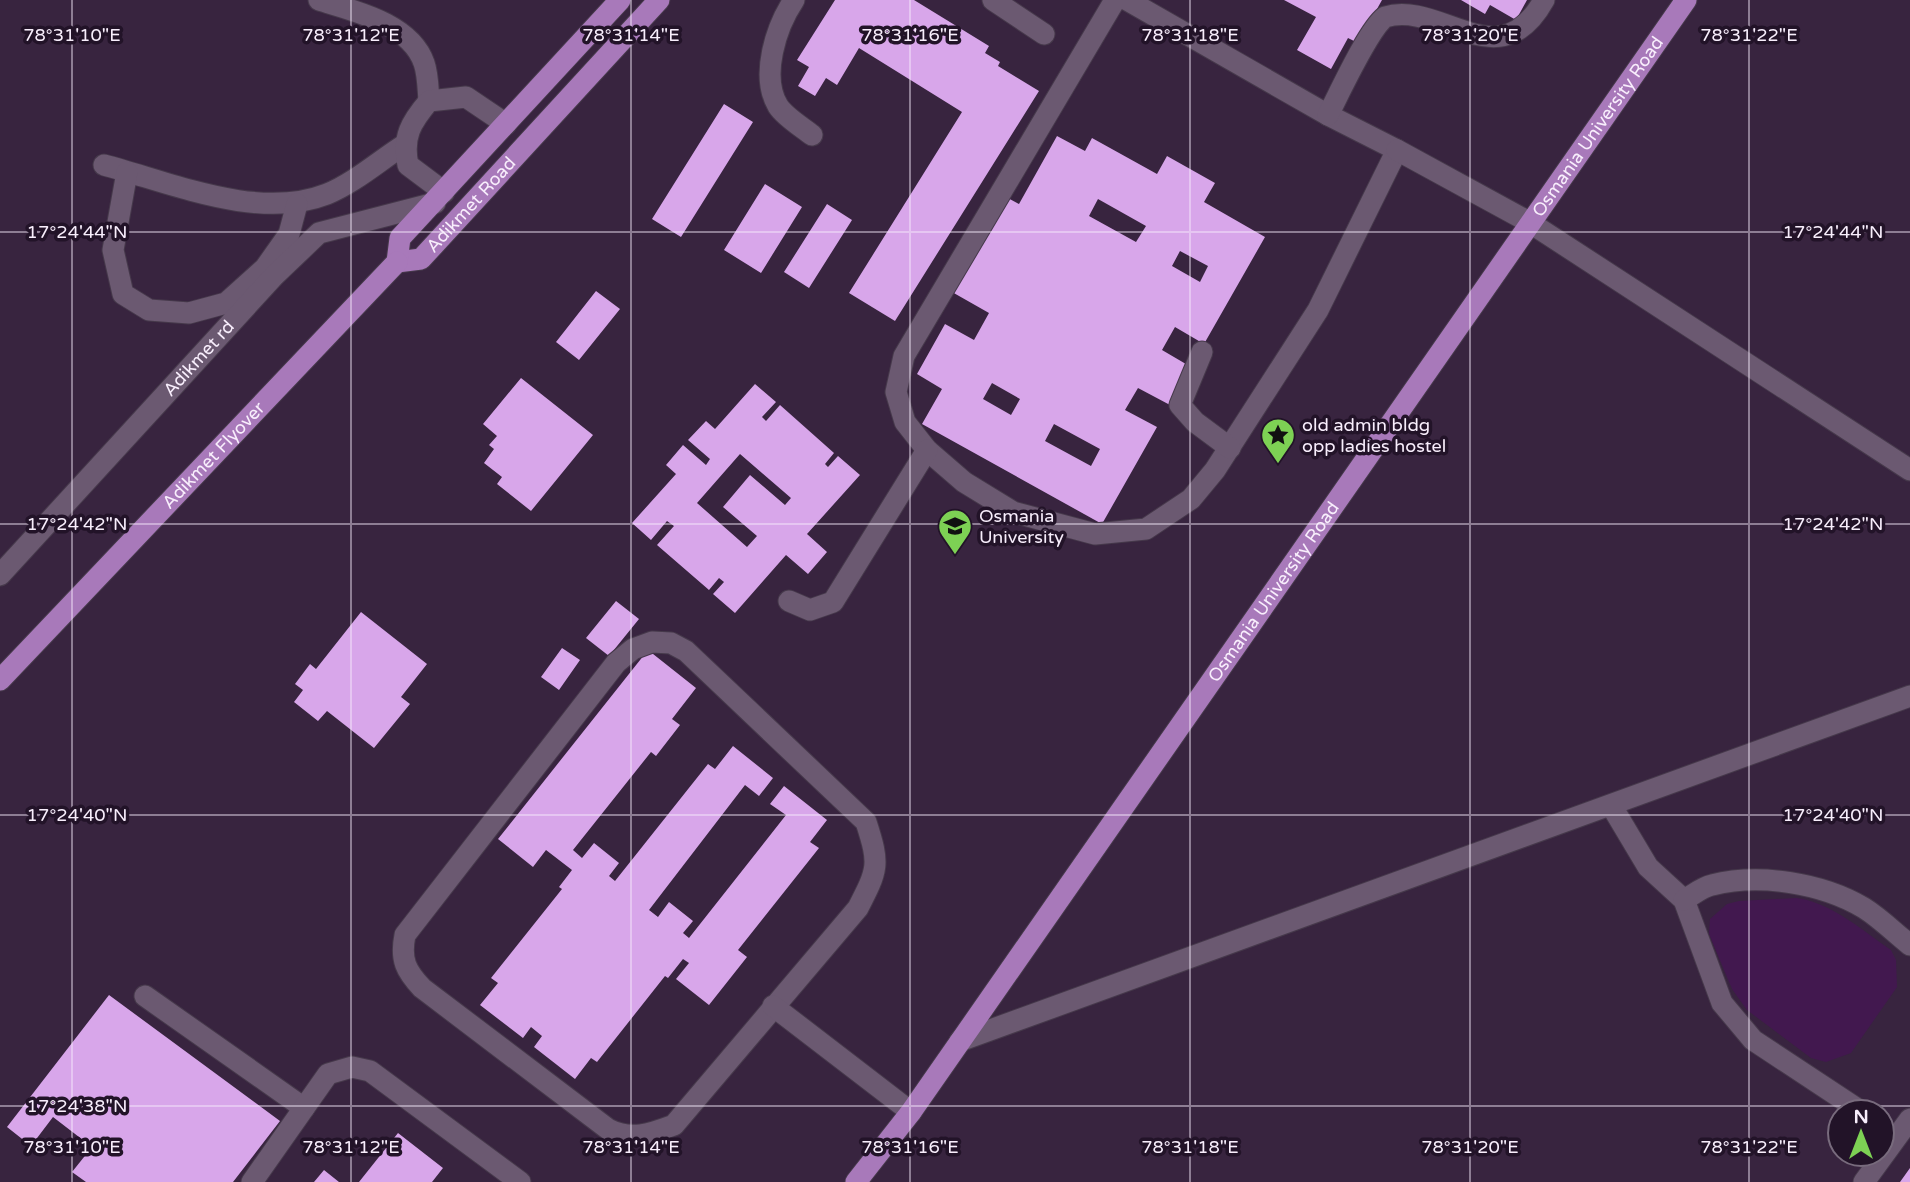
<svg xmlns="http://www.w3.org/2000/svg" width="1910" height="1182" font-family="'Varela Round',sans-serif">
	<rect width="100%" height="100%" fill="#2c1d32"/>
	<!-- built -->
	<path fill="#38243f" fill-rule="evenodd" d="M0 0H1910V1182H0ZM1840 1112H1882V1154H1840Z"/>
	<!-- green -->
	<path fill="#42184f" d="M1796 898C1831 902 1863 931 1891 950L1896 960 1897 987 1851 1053 1826 1062 1811 1058 1747 1010 1732 989 1709 934 1710 919 1727 904 1739 901Z"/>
	<!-- building -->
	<path fill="#d8a6ea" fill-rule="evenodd" d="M835 0H914L989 46 985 53 1000 62 998 66 1039 91 895 321 849 293 962 112 859 48 837 85 826 78 815 96 798 86 809 67 797 60Z
		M1284 0H1382L1358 43 1348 38 1331 69 1297 50 1316 17Z
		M1461 0H1527L1516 20 1490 5 1485 14Z
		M724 104 753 122 681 237 652 219Z
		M1057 136 1085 151 1092 138 1157 174 1167 156 1215 183 1204 202 1265 237 1204 344 1175 327 1162 350 1191 367 1170 405 1138 388 1125 410 1157 427 1102 524 922 424 942 389 917 374 945 324 974 340 989 313 952 292 1006 197 1019 204ZM1098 199 1146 226 1136 242 1089 216ZM1180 251 1208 266 1200 282 1172 266ZM992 383 1020 399 1011 415 983 399ZM1054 424 1100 449 1091 466 1045 441Z
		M765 184 802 207 761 273 724 250Z
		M827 204 852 220 809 288 784 272Z
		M596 291 620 309 579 360 556 342Z
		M521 378 593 435 531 511 497 484 502 477 484 463 494 449 489 445 497 436 483 424Z
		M755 384 776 402 762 417 766 421 780 405 834 453 825 464 828 467 838 456 860 475 807 534 827 552 808 574 786 555 735 613 713 594 724 582 719 578 709 590 657 545 674 526 667 521 651 540 632 523 676 474 666 465 683 445 706 465 710 459 688 440 706 421 715 429ZM740 454 791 498 785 505 750 475 723 507 757 536 747 547 697 503Z
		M616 601 639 619 609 656 586 638Z
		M361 612 427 664 401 697 410 704 374 748 327 711 318 721 294 702 303 690 295 684 310 664 316 669Z
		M562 648 580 660 559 690 541 677Z
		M648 650 696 688 672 719 680 725 656 756 651 752 573 850 582 858 594 843 619 863 609 876 615 881 708 764 715 769 733 746 773 778 759 796 745 785 649 910 658 917 669 902 693 921 683 933 689 938 786 815 770 804 784 786 827 820 810 842 819 848 738 950 747 957 709 1005 676 979 689 963 683 959 668 978 665 976 597 1062 591 1058 575 1079 534 1047 542 1036 531 1027 523 1038 480 1005 498 983 491 978 562 889 559 887 572 870 546 850 533 867 498 839Z
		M109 995 280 1121 233 1182H86L72 1172 92 1147 53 1117 31 1146 7 1127Z
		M398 1133 443 1168 432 1182H359Z
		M1910 1168V1182H1900Z
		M324 1170 339 1182H314Z"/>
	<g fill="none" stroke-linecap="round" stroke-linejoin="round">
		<!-- minor casing -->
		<g stroke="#46394b" stroke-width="23">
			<g id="minor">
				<path d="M319 0C354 11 410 23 424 63 428 74 428 89 429 101"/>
				<path d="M794 0C776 27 760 76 778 106 785 117 802 127 812 135"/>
				<path d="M993 0 1044 34"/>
				<path d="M1115 0 904 356 896 392 905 422 927 450 964 482 1013 512 1095 534 1146 529 1191 499 1215 470 1318 310 1397 150 1328 115 1127 0"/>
				<path d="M1328 115C1339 94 1368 30 1385 17 1441 0 1499 81 1544 0"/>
				<path d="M1397 150 1529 222 1910 470"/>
				<path d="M104 165C172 183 259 221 327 194 354 183 379 161 404 145"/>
				<path d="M127 172 113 250 123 294 149 310 189 313 226 303 265 268 289 234 297 204"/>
				<path d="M444 192 408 165C402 137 411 122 429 101L466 97 506 124"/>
				<path d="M1202 352 1180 405 1195 422 1230 448"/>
				<path id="s1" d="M0 575 274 276 319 233 435 203"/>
				<path d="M789 601 810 610 833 602 927 450"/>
				<path d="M652 642 671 643 686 651 866 822C880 865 878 869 858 908L674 1125C650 1134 631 1141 608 1129L422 988C406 971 400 960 405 935L616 663 633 649Z"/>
				<path d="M1611 805 1648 867 1684 900 1722 1003 1753 1040 1862 1112"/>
				<path d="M1684 900C1693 895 1702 887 1712 885 1760 873 1822 883 1864 908 1880 918 1895 933 1910 945"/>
				<path d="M145 996 304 1108"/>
				<path d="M773 1006 911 1112"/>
				<path d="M960 1041 1910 696"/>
				<path d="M252 1182 328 1074 352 1067 370 1071 520 1182"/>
				<path d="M1864 1182 1910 1119"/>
			</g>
		</g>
		<!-- major casing -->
		<g stroke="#46394b" stroke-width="23">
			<g id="major">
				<path id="s2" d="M397 262 421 259 659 0"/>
				<path d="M397 262 400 238 620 0"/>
				<path id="s3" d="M0 680 397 262"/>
				<path id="s4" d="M856 1182 911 1112 1686 0"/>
			</g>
		</g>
		<!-- minor -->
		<use href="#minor" stroke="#6b5971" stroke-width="21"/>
		<!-- major -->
		<use href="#major" stroke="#a879ba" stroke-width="21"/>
	</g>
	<!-- ticks -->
	<path fill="none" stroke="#f8eefc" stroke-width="2" stroke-opacity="0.45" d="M72 0V1182M351 0V1182M631 0V1182M910 0V1182M1190 0V1182M1470 0V1182M1749 0V1182M0 232H1910M0 524H1910M0 815H1910M0 1106H1910"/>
	<!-- icons -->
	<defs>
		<g id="sight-pin" transform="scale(1.75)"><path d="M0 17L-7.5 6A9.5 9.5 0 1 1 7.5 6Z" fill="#7dd154" stroke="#221328"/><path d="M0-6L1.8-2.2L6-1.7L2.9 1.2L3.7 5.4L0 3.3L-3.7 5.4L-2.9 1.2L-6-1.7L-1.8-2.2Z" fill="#111"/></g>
		<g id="university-pin" transform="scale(1.75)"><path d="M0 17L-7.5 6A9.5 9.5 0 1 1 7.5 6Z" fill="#7dd154" stroke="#221328"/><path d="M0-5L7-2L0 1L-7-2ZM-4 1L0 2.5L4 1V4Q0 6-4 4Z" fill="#111"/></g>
	</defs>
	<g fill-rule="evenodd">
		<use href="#sight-pin" x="1278" y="435"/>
		<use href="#university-pin" x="955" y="526"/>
	</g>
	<g text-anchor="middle" stroke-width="7" stroke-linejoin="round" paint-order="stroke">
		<!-- street labels -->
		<g font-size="18" fill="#f8eefc" stroke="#221328">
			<text dy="6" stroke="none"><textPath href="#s4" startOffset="1290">Osmania University Road</textPath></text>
			<text dy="6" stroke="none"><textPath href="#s2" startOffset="98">Adikmet Road</textPath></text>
			<text dy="6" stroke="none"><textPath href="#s1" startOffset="294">Adikmet rd</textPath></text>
			<text dy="6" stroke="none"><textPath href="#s3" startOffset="310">Adikmet Flyover</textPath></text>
			<text dy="6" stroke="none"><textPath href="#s4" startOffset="723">Osmania University Road</textPath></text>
		</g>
		<!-- poi labels -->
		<g font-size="18" fill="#f8eefc" stroke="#221328" text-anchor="start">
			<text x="1302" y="431">old admin bldg<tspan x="1302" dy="21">opp ladies hostel</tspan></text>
			<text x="979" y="522">Osmania<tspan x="979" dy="21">University</tspan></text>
		</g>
	</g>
	<g font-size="18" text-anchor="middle" fill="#f8eefc" stroke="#221328" stroke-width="7" stroke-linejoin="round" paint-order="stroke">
		<text x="72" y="41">78°31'10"E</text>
		<text x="351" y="41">78°31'12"E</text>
		<text x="631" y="41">78°31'14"E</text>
		<text x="910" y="41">78°31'16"E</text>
		<text x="1190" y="41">78°31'18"E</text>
		<text x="1470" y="41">78°31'20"E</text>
		<text x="1749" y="41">78°31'22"E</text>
		<text x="77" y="238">17°24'44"N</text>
		<text x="1833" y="238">17°24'44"N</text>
		<text x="77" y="530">17°24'42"N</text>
		<text x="1833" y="530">17°24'42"N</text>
		<text x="77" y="821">17°24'40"N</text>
		<text x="1833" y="821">17°24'40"N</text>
		<text x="77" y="1112">17°24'38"N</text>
		<text x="72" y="1153">78°31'10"E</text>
		<text x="351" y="1153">78°31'12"E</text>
		<text x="631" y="1153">78°31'14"E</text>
		<text x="910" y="1153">78°31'16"E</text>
		<text x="1190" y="1153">78°31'18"E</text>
		<text x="1470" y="1153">78°31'20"E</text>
		<text x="1749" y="1153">78°31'22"E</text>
	</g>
	<!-- north arrow -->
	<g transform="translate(1861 1133)"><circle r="33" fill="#221328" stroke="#786b7d" stroke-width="2"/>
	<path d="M0-5L12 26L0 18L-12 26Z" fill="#7dd154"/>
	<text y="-10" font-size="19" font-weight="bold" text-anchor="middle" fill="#f8eefc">N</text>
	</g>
</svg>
